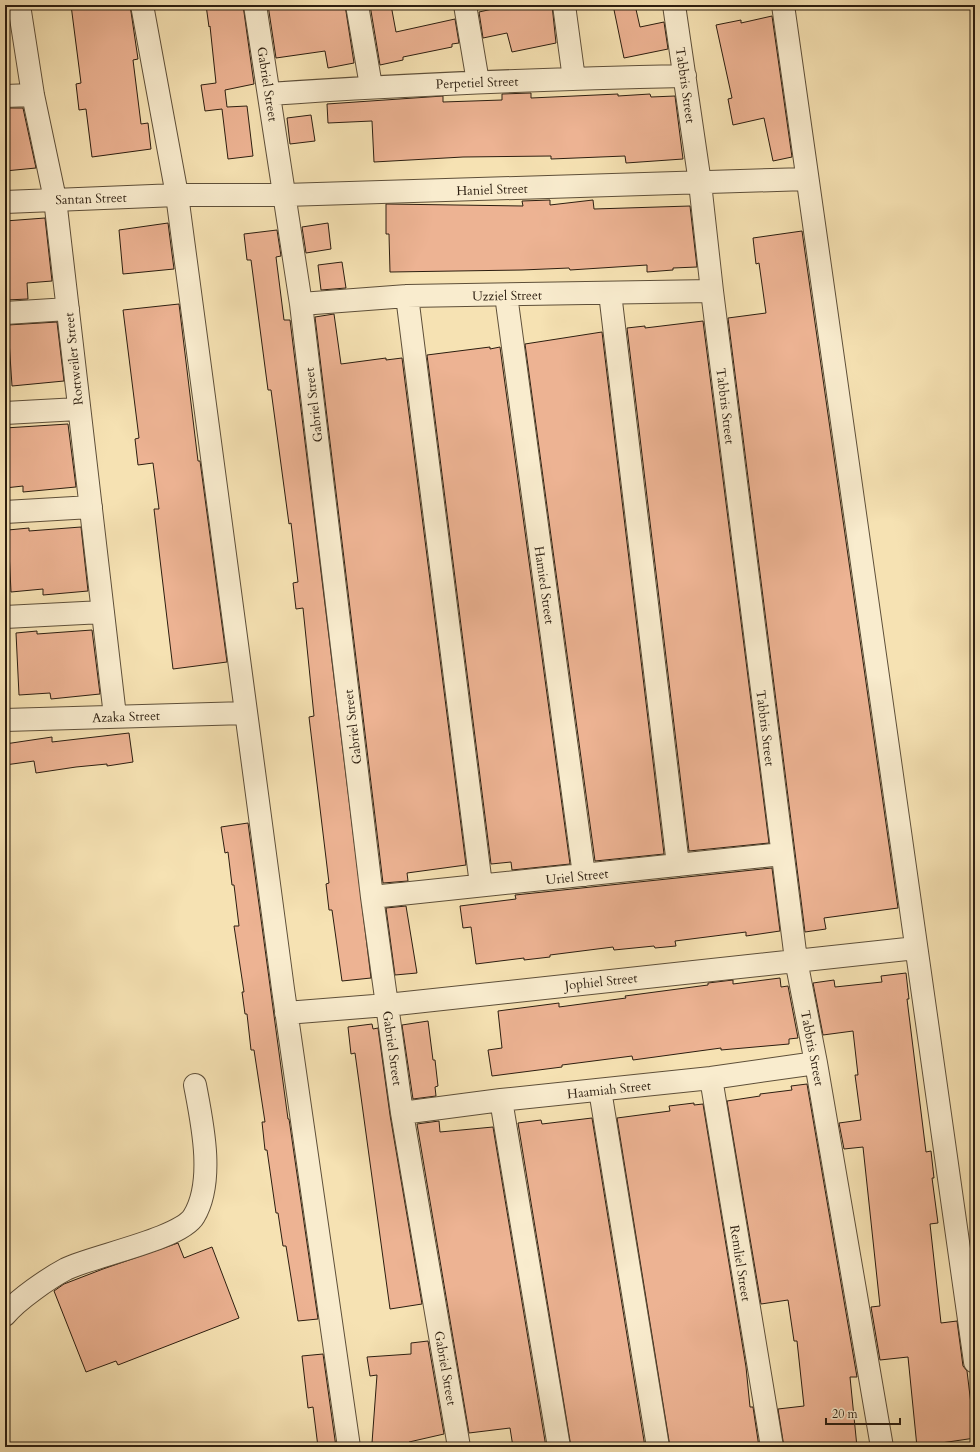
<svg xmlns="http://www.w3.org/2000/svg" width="980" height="1452" font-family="Cardo,serif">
	<rect width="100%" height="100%" fill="#f6e2b3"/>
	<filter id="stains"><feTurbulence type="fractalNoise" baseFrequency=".005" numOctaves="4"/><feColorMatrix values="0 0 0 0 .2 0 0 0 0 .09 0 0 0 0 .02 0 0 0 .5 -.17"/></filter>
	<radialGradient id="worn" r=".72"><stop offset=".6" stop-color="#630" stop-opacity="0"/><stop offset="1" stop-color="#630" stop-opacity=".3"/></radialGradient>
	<!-- building -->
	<path fill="#edb393" stroke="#2c1e10" d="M71 5H130L138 59 133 60 141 124 148 123 151 149 92 157 86 109 79 110 76 84 81 83Z
		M206 5H243L254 84 225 90 227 107 247 106 253 156 228 159 222 109 205 111 201 85 216 83 210 26 209 27Z
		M268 5H345L354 63 328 68 325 51 276 58Z
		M370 5H391L396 32 455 19 459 43 452 44V47L403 57V60L380 65Z
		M497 5H552L556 43 512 52 507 33 483 38 479 12 497 8Z
		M613 5H635L640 27 664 22 668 49 624 58Z
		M772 16 792 157 773 161 764 118 733 125 728 99 732 98 716 25 741 20V23Z
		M531 93V98L618 94V96L650 94 651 97 675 96 683 159 626 163 625 156 551 159V156L463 157 374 162 372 121 328 123 327 104 443 96V102L502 100V94Z
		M5 108H23L36 168 5 171Z
		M311 115 315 141 290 144 287 118Z
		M550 200V205L593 200 594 209 690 206 697 267 673 268V270L647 272V265L570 270 569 268 522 270 390 272 389 234H386V204L523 206 522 201Z
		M45 218 52 281 27 283 28 299 6 300 5 221Z
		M168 223 174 269 123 274 119 230Z
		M328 223 331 249 306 253 302 227Z
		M277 230 281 256 276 257 284 320H290L371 978 342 981 332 910H329L326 884 329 883 309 717 314 716 303 608 296 609 293 583 298 582 291 523 289 524 271 390H268L251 260H247L244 234Z
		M802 231 898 908 824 918 826 929 805 932 728 318 766 313 759 263 756 264 753 238Z
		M342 262 346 288 321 290 318 265Z
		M179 304 198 461H200L227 662 173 669 154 509H159L153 463 138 465 135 439 139 438 123 310Z
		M334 314 341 364 386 358V360L402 358 466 865 407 873 408 881 383 883 315 317Z
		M703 321 769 843 689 851 627 328 645 326V328Z
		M57 322 64 381 12 386 8 325Z
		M602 332 664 854 595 861 525 344Z
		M490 347V349L500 347 570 864 512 870 511 862 491 864 427 355Z
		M68 424 76 487 23 492V486L5 488V428Z
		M81 527 88 591 43 595V589L11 592 8 530 29 528V531Z
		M92 630 100 694 51 699 50 693 19 695 16 633 37 631V634Z
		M129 733 133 762 107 766V764L76 767 36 773 34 761 5 765V744L52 737V742Z
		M248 823 288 1119H289L318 1319 298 1321 286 1246H283L278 1213H276L267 1150H265L262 1122H265L254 1050H251L247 1014H245L242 992H244L234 926H239L234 885H232L228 852 225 853 221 827Z
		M772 868 780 931 746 936V932L675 941 676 946 655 948 654 946 614 950 613 947 550 955V957L524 960V958L476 964 471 927 463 928 460 906 516 899 515 895Z
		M406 906 417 973 395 975 386 908Z
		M906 973 909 999H907L926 1152 931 1151 934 1178H932L938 1223 930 1224 941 1323 957 1321 963 1366 967 1371 975 1438 941 1443 942 1447H917L908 1357 880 1360 871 1307 880 1306 863 1147 844 1149 839 1123 861 1120 855 1075H858L853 1031 823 1035 813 983 834 980 835 987 882 982 881 976Z
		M780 978 781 987 788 986 798 1038 789 1039V1044L721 1050V1048L633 1060 632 1056 562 1065V1067L492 1076 488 1050 502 1048 498 1011 559 1003V1007L626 998 625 996 708 985V983L733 980V984Z
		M428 1021 433 1060H435L438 1086 435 1087 436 1096 413 1099 402 1025Z
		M372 1024 373 1029 378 1028 390 1115 422 1304 390 1309 355 1053 351 1054 348 1027Z
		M807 1084 857 1377H850L857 1447H784L778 1409 804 1406 797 1341H794L788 1300 761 1304 727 1101 760 1096V1094L792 1090 791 1086Z
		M694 1103V1105L703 1104 746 1367 750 1407H753L759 1447H670L617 1118 670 1111 669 1106Z
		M592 1118 645 1447H571L518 1123 541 1120 542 1124Z
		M439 1121 440 1132 493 1127 546 1447H513L510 1428 469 1433 417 1124Z
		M178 1243 184 1258 212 1247 239 1318 118 1365 116 1361 86 1372 54 1291 64 1284 103 1269Z
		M428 1341 444 1434 409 1442V1444L372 1443 377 1375 370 1376 367 1357 411 1354V1343Z
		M323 1354 336 1447H318L313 1407 308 1408 302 1356Z"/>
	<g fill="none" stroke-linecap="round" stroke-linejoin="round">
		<!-- minor casing -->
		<g stroke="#5e4f39" stroke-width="24">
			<path id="minor" d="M19 5 33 95 55 199 115 716
				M142 5 177 195 283 989 349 1447
				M255 5 301 304 372 897 402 1113 459 1447
				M357 5 371 86
				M465 5 478 82
				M564 5 574 79
				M674 5 700 183 712 291 796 960 816 1063 882 1447
				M783 5 975 1362
				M269 94C408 84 546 79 685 76
				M5 96 33 95
				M5 202 177 195H285L807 179
				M610 293 678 865
				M506 295 584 875
				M407 296 481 885
				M301 304 407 296 712 291
				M5 313 68 309
				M5 413 78 409
				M5 512 91 507
				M5 617 103 612
				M5 720 246 713
				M372 897 782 854
				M286 1013 387 1005 916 948
				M711 1078 772 1447
				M600 1090 658 1447
				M501 1100 559 1447
				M402 1113 501 1100 711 1078 816 1063
				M5 1315C17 1300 49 1278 66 1269 92 1256 181 1239 194 1216 215 1181 202 1122 195 1085"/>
		</g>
		<!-- minor -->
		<use href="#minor" stroke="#f9ecce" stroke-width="22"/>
	</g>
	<g text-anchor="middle" stroke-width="4" stroke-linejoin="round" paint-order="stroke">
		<!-- street labels -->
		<g font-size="13" fill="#2c1e10" stroke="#f9ecce">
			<text transform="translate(477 82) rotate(-2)" y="5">Perpetiel Street</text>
			<text transform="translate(268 84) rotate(81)" y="5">Gabriel Street</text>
			<text transform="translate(686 85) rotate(82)" y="5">Tabbris Street</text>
			<text transform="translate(492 189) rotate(-2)" y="5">Haniel Street</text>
			<text transform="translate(91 198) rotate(-2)" y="5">Santan Street</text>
			<text transform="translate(507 295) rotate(-1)" y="5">Uzziel Street</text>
			<text transform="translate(73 359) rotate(-96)" y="5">Rottweiler Street</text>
			<text transform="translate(313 405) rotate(-97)" y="5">Gabriel Street</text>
			<text transform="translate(726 406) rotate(83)" y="5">Tabbris Street</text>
			<text transform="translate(545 585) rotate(82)" y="5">Hamied Street</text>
			<text transform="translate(126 716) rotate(-2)" y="5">Azaka Street</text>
			<text transform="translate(352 727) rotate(-97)" y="5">Gabriel Street</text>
			<text transform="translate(766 728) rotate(83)" y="5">Tabbris Street</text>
			<text transform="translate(577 876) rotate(-6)" y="5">Uriel Street</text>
			<text transform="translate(601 981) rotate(-6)" y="5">Jophiel Street</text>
			<text transform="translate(393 1048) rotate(82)" y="5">Gabriel Street</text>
			<text transform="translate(813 1048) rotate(79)" y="5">Tabbris Street</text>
			<text transform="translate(609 1089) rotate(-6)" y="5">Haamiah Street</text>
			<text transform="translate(741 1263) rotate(81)" y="5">Remliel Street</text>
			<text transform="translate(446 1368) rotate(80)" y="5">Gabriel Street</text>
		</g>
	</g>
	<!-- margin -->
	<rect width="980" height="1452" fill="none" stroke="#f6e2b3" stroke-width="20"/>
	<rect x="6" y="6" width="968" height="1440" fill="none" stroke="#2c1e10" stroke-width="2"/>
	<rect x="10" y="10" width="960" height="1432" fill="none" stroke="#2c1e10"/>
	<!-- scale -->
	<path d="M826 1418v6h74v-6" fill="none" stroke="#2c1e10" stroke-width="2"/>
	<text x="832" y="1418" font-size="12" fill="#2c1e10" stroke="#f9ecce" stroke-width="3" paint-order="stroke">20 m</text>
	<rect width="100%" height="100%" filter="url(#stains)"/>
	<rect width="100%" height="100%" fill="url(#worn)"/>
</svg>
